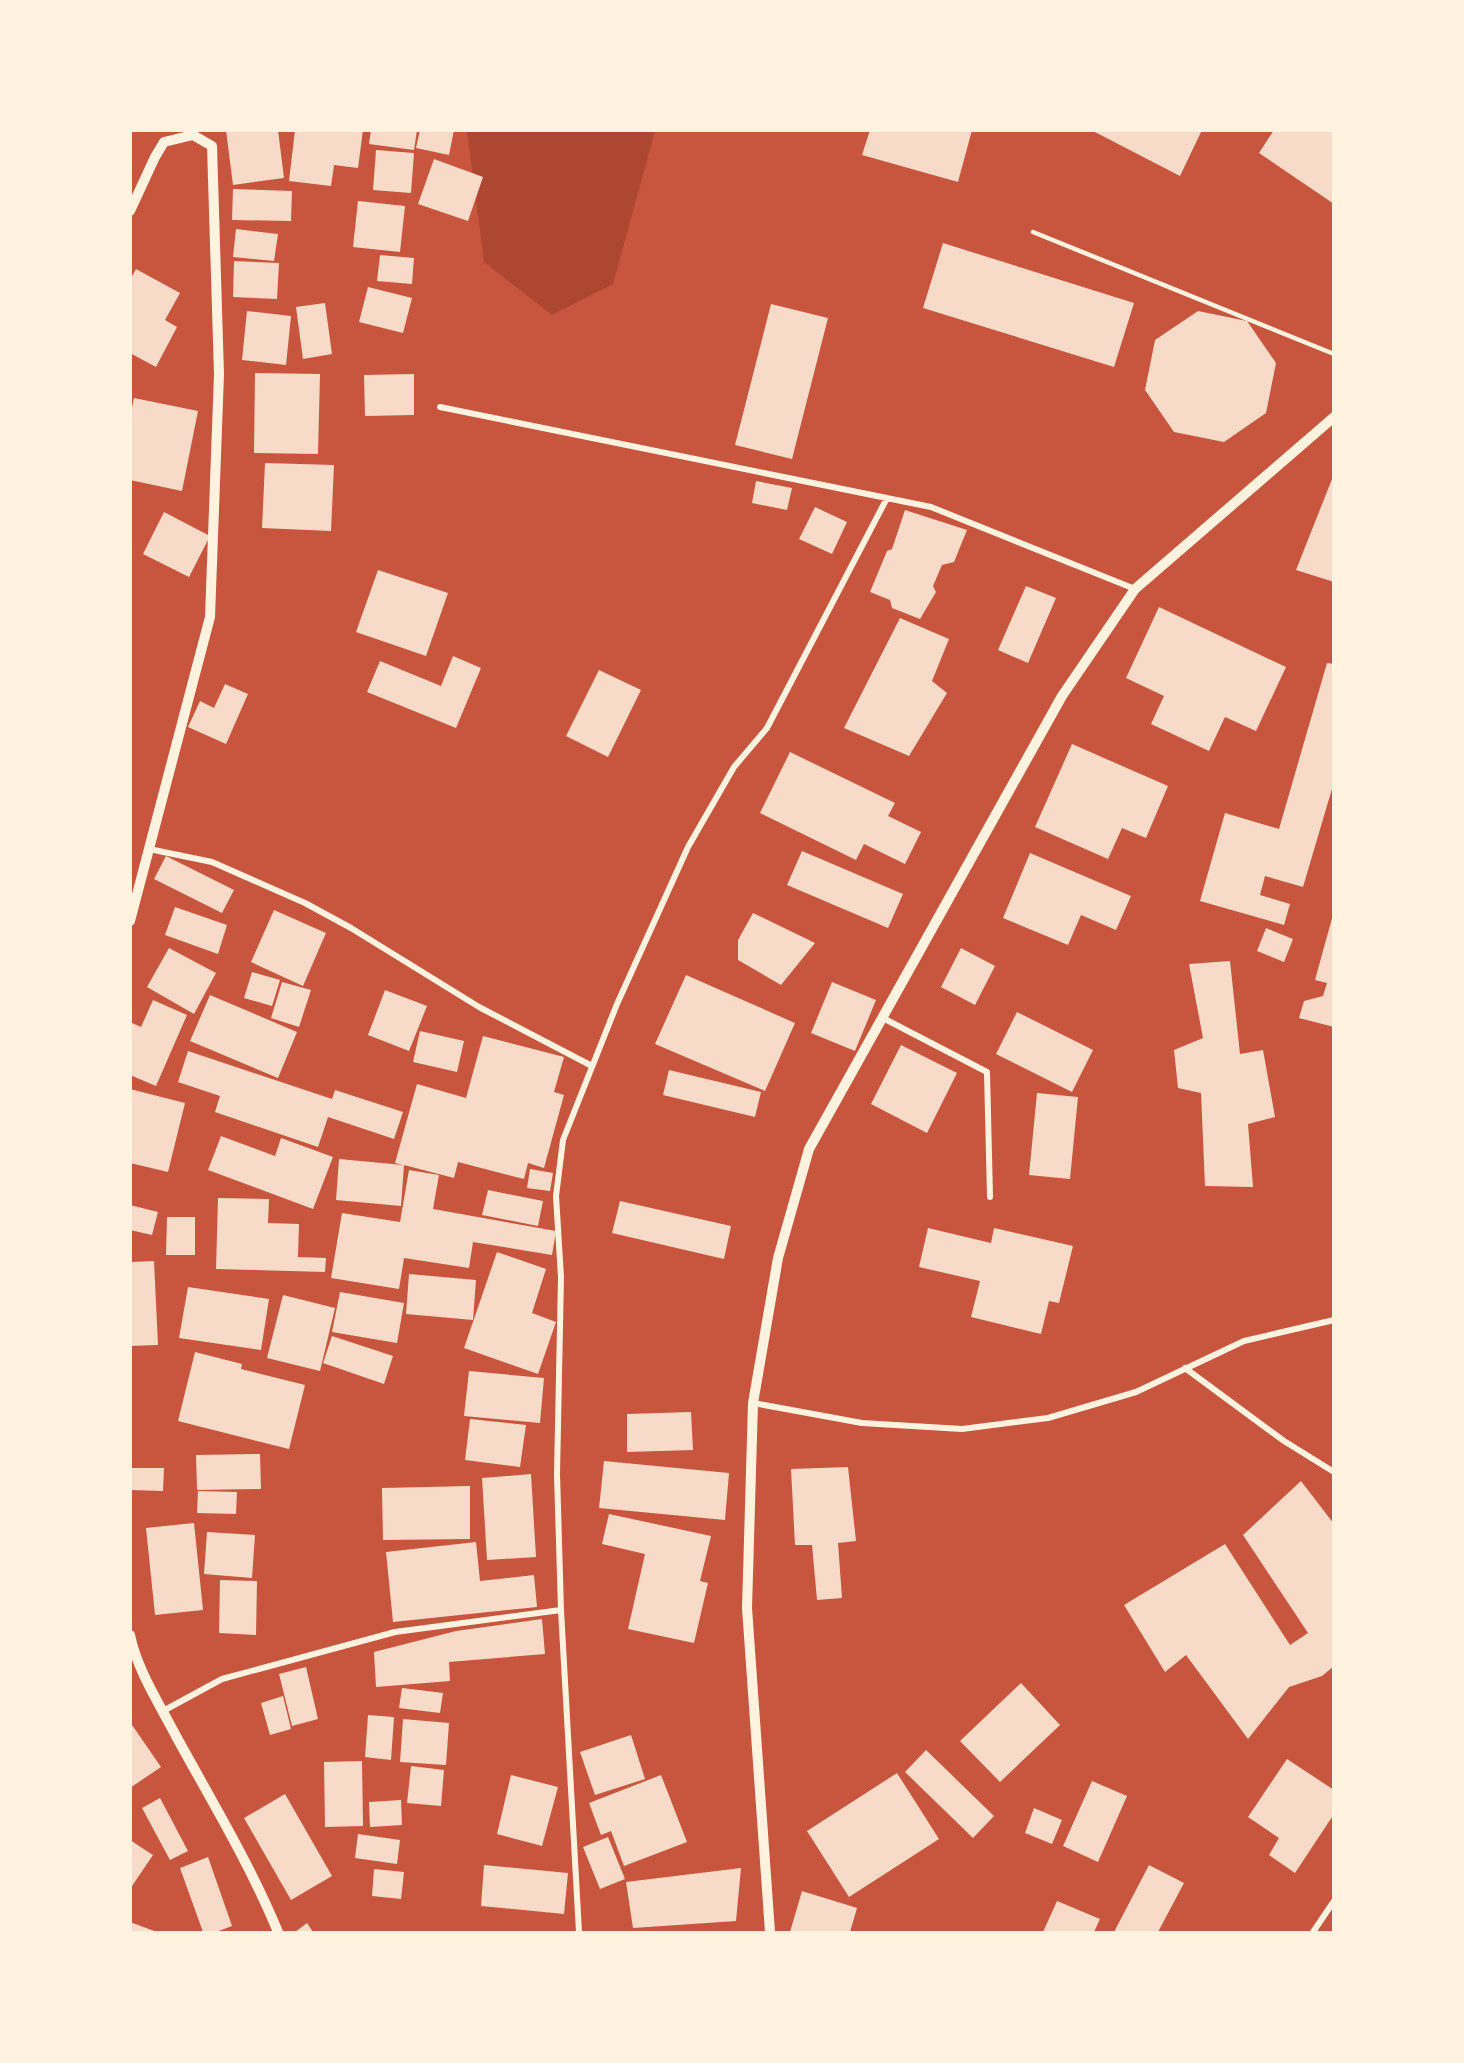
<svg xmlns="http://www.w3.org/2000/svg" width="1464" height="2063" font-family="'PT Sans',sans-serif">
	<rect width="100%" height="100%" fill="#c8553d"/>
	<!-- green -->
	<path fill="#ae4732" d="M467 131H655L613 284 552 315 484 262Z"/>
	<!-- building -->
	<path fill="#f7dbc8" d="M226 130H278L284 178 233 185Z
		M295 130H363L358 168 334 165 331 186 289 181Z
		M371 130H417L414 150 369 144Z
		M420 130H454L449 155 416 148Z
		M870 130H972L958 182 862 155Z
		M1091 130H1202L1180 176Z
		M1274 130H1334V204L1259 153Z
		M376 150 414 153 411 193 373 190Z
		M434 159 483 177 468 221 418 204Z
		M233 189 292 191 291 221 232 220Z
		M358 201 405 206 400 252 353 247Z
		M236 229 278 234 274 261 233 257Z
		M943 243 1134 303 1114 367 923 308Z
		M380 255 414 258 412 284 377 281Z
		M234 261 279 263 277 299 233 297Z
		M136 269 180 293 165 320 177 327 156 367 130 353V280Z
		M368 287 412 298 403 333 359 322Z
		M325 303 332 354 303 359 296 307Z
		M771 304 828 318 792 459 735 445Z
		M247 311 291 316 286 365 242 360Z
		M1198 311 1247 321 1276 363 1266 413 1224 442 1174 432 1145 390 1155 340Z
		M255 373 320 374 318 454 254 453Z
		M414 374V415L365 416 364 375Z
		M134 398 198 411 182 491 130 480V417Z
		M265 463 334 465 331 531 262 528Z
		M1334 474V582L1296 570Z
		M756 481 792 488 787 510 752 503Z
		M815 507 847 522 832 554 799 539Z
		M905 510 967 530 954 562 942 565 933 586 936 592 920 619 892 608 890 600 870 592 887 551 892 549Z
		M164 512 210 536 189 577 143 554Z
		M378 570 448 593 426 656 356 632Z
		M1026 586 1056 598 1028 663 998 650Z
		M1159 607 1286 667 1256 731 1225 717 1209 751 1151 724 1164 696 1126 678Z
		M900 618 949 639 932 681 947 693 909 756 844 728Z
		M453 656 481 668 456 728 367 692 380 661 441 686Z
		M1327 663 1334 664V782L1303 887 1265 876 1260 895 1290 904 1284 925 1200 901 1225 813 1279 829Z
		M599 670 641 690 608 757 566 736Z
		M225 684 248 694 226 744 188 727 200 701 214 708Z
		M1072 744 1168 786 1146 838 1122 828 1108 859 1035 827Z
		M790 752 895 803 888 816 921 832 905 864 864 844 856 860 760 813Z
		M802 851 903 894 888 928 787 885Z
		M1030 853 1131 896 1116 930 1081 915 1068 945 1003 918Z
		M166 856 234 890 222 913 154 879Z
		M175 907 227 925 218 954 165 935Z
		M274 910 326 933 303 986 251 962Z
		M1334 911V1027L1299 1018 1304 1001 1323 996 1327 983 1315 980Z
		M753 913 815 943 781 985 738 960V940Z
		M1266 928 1293 939 1284 962 1257 951Z
		M169 948 216 973 194 1014 147 987Z
		M961 948 995 966 975 1005 941 987Z
		M1230 961 1240 1054 1263 1050 1275 1117 1248 1124 1253 1187 1205 1186 1201 1093 1178 1088 1174 1050 1203 1038 1189 964Z
		M252 972 280 980 272 1006 244 998Z
		M686 975 795 1023 765 1091 655 1044Z
		M282 982 311 990 299 1027 271 1018Z
		M832 982 876 1000 855 1051 811 1033Z
		M385 990 427 1006 409 1051 368 1035Z
		M210 995 297 1032 278 1078 190 1041Z
		M153 1000 187 1015 156 1086 130 1075V1022L141 1027Z
		M1017 1012 1093 1050 1072 1092 996 1054Z
		M420 1031 464 1041 457 1072 413 1062Z
		M483 1036 564 1057 554 1092 564 1095 544 1168 528 1163 524 1179 458 1162 454 1178 404 1165 401 1206 336 1200 339 1159 403 1165 395 1163 417 1084 466 1098Z
		M901 1045 957 1073 927 1133 871 1104Z
		M188 1051 332 1099 335 1090 403 1112 394 1139 328 1117 318 1147 215 1112 220 1096 178 1082Z
		M669 1070 761 1092 755 1117 663 1095Z
		M130 1089 185 1103 168 1172 130 1163Z
		M1037 1093 1078 1097 1070 1179 1029 1175Z
		M221 1136 275 1156 281 1138 333 1157 313 1209 208 1170Z
		M530 1169 553 1173 550 1191 527 1188Z
		M409 1170 439 1175 433 1209 556 1231 552 1255 473 1242 469 1268 404 1258 399 1289 331 1278 342 1213 400 1222Z
		M488 1190 543 1201 538 1226 482 1215Z
		M218 1198 269 1199 268 1223 299 1224 298 1257 326 1258 325 1272 216 1269Z
		M620 1201 731 1226 724 1259 612 1233Z
		M130 1205 158 1212 152 1235 130 1230Z
		M167 1217H195V1255H166Z
		M928 1228 991 1243 994 1228 1073 1246 1059 1303 1049 1301 1041 1334 971 1317 980 1281 919 1267Z
		M497 1252 546 1269 532 1313 556 1322 538 1374 464 1348Z
		M154 1261 158 1345 130 1346V1262Z
		M409 1274 476 1280 473 1320 406 1314Z
		M188 1287 269 1299 261 1350 179 1338Z
		M340 1292 404 1303 397 1343 332 1332Z
		M283 1295 335 1308 320 1371 267 1358Z
		M332 1336 393 1356 384 1384 323 1363Z
		M195 1352 242 1364 241 1369 305 1385 289 1449 178 1421Z
		M469 1371 544 1378 540 1423 464 1416Z
		M691 1412 693 1450 627 1452V1414Z
		M470 1419 526 1425 520 1467 465 1460Z
		M260 1454 261 1489 197 1490 196 1455Z
		M604 1461 729 1473 725 1520 599 1508Z
		M848 1467 856 1541 838 1543 842 1598 817 1600 812 1545H795L791 1469Z
		M130 1468H164L163 1491 130 1490Z
		M531 1474 536 1557 487 1560 482 1478Z
		M1301 1481 1334 1524V1666L1322 1676 1289 1687 1248 1739 1186 1655 1165 1672 1124 1605 1225 1544 1290 1645 1308 1633 1243 1535Z
		M470 1486V1539L383 1540 382 1488Z
		M198 1491 237 1492 236 1514 197 1513Z
		M609 1514 711 1536 700 1581 708 1583 694 1643 628 1629 645 1554 602 1544Z
		M194 1523 203 1610 155 1615 146 1528Z
		M207 1532 255 1535 252 1578 204 1574Z
		M476 1542 480 1581 534 1575 537 1607 393 1622 386 1552Z
		M220 1580 257 1581 256 1635 219 1633Z
		M542 1619 545 1654 449 1662 450 1681 376 1687 374 1652 456 1631Z
		M306 1667 318 1719 292 1726 279 1674Z
		M1021 1683 1060 1725 1000 1782 960 1741Z
		M402 1688 443 1693 440 1713 399 1708Z
		M283 1696 291 1729 270 1735 261 1703Z
		M368 1715 394 1717 391 1760 365 1757Z
		M403 1719 449 1723 446 1765 400 1762Z
		M130 1722 161 1767 130 1788Z
		M631 1735 645 1779 595 1795 580 1752Z
		M926 1750 994 1816 973 1838 905 1772Z
		M1287 1759 1334 1790V1814L1295 1873 1269 1855 1279 1838 1248 1817Z
		M362 1761 363 1826 325 1827 324 1762Z
		M411 1766 444 1770 441 1806 407 1803Z
		M897 1773 939 1839 849 1897 807 1831Z
		M511 1775 558 1787 542 1846 497 1834Z
		M661 1775 687 1842 624 1866 611 1831 601 1835 589 1803Z
		M1092 1781 1127 1796 1098 1862 1063 1846Z
		M285 1794 332 1876 291 1900 244 1818Z
		M160 1798 188 1851 170 1860 142 1808Z
		M401 1800 402 1825 370 1827 369 1802Z
		M1034 1808 1062 1820 1052 1844 1025 1833Z
		M358 1834 400 1840 397 1864 355 1858Z
		M608 1837 625 1879 600 1889 583 1847Z
		M130 1840 153 1855 130 1889Z
		M208 1857 232 1926 216 1932H203L180 1868Z
		M484 1865 568 1873 564 1914 481 1906Z
		M1149 1865 1184 1883 1158 1932H1114Z
		M741 1868 736 1921 633 1928 626 1882Z
		M374 1869 404 1872 401 1899 372 1896Z
		M802 1891 857 1908 850 1932H790Z
		M1057 1901 1100 1919 1094 1932H1043Z
		M130 1922 157 1932H130Z
		M307 1923 313 1932H295Z"/>
	<g fill="none" stroke-linecap="round" stroke-linejoin="round">
		<!-- service -->
		<path stroke="#fff3e0" stroke-width="4.5" d="M1033 232 1334 354"/>
		<!-- minor -->
		<path stroke="#fff3e0" stroke-width="6" d="M440 407 931 507 1135 589
			M149 849 212 862 305 903 351 928 479 1007 592 1066
			M881 1017 987 1072 990 1197
			M1185 1368 1284 1441 1334 1472
			M753 1403 862 1423 962 1429 1048 1418 1136 1392 1244 1341 1334 1320
			M163 1711 222 1679 395 1632 561 1610
			M579 1932 561 1610 557 1474 561 1277 556 1196 563 1140 617 1004 688 847 734 767 767 728 887 498
			M1313 1932 1334 1901"/>
		<!-- tertiary -->
		<path stroke="#fff3e0" stroke-width="10" d="M130 211 155 157 164 142 193 135 212 146 219 374 210 617 130 921
			M130 1635C137 1670 160 1705 176 1736 211 1800 250 1864 278 1932
			M770 1932 747 1608 753 1403 778 1258 809 1149 1062 696 1135 589 1334 417"/>
	</g>
	<!-- border -->
	<rect width="1464" height="2063" fill="none" stroke="#fff3e0" stroke-width="264"/>
</svg>
